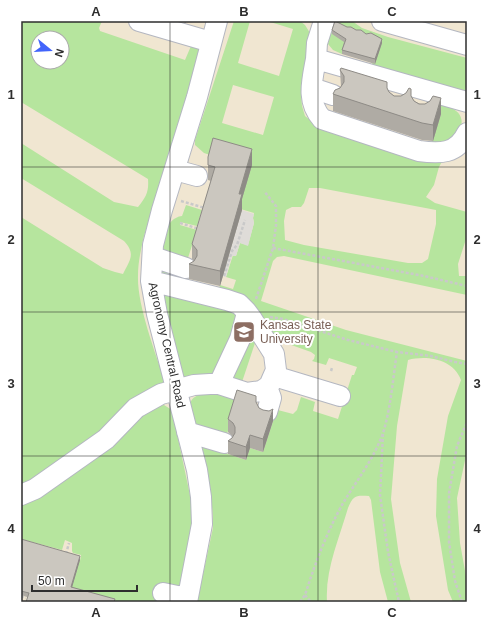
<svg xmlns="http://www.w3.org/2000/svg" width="488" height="623" font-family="Helvetica,sans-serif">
	<rect width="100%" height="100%" fill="#efe9e1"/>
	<!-- education -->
	<path fill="#f0e6d1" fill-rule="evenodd" d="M21 21H467V602H21ZM38 38H62V62H38Z"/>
	<!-- green -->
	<path fill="#b6e59e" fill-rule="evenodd" d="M21 21H102L99 28 100 31 185 60 191 46 198 44 202 58 144 236C141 249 138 262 138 276 137 305 155 351 164 380L162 386 106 431 21 488V217L103 268 115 272 123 274C130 260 136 254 124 241L21 178V143L114 202 138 207C146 197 149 192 148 179L21 102ZM38 38H62V62H38Z
		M234 21H250L238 63 279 76 293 29 267 21H300L305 25 310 33 305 75 301 96 302 106 305 116 316 125 444 158 439 167 434 185 426 197 435 203 467 212V236L458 264 459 276H467V295L284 256 277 257 273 261 261 301 346 330 467 361V451L457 498 460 543 467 582V602H453L448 590 436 516 437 479 448 416 461 380C453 359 427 355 408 360L397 426 391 499 400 563 411 602H388L380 572 371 500 369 496C355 495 353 496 348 508 339 539 325 570 327 602H197L213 528V517L210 486 201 452 205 444 222 452 246 460 250 448 263 452 275 415 274 409 293 414 297 410 301 397 315 402 313 411 338 419 352 375H354L357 367 329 358 326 365 312 361 314 359 315 355 311 352 280 341 271 335 263 325 163 277 158 267 187 276 186 279 219 289 220 285 233 289 236 280 226 277 233 255 236 256 240 243 248 245 254 223 253 218 254 213 210 200 241 204 213 156 204 153 195 145V140ZM233 85 274 97 263 135 222 123ZM309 188H320L436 210V224L428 259 422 263H408L304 245 285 240 284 221 286 210 292 207H301L304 203Z
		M336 21H352L362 28 388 37 467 58V83L464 94 373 67 372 63 345 46 342 54 333 50 328 44 331 25Z
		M430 102C442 105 466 108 461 126 458 133 454 140 451 147L431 145 441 114Z
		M186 205 202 210 197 226 180 222V225L197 230 187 261 160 253C164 240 165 218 182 216Z
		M167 293 226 308 237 314 235 335 212 375 184 378 180 375 162 298Z
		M249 328 255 343 242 382 229 378Z
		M214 390 236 395 237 403 226 437 195 427C188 400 185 398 214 390Z
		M164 405 172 410 194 514 182 584 179 588 159 586 155 601 159 602H109L40 582 80 561 81 555 73 553 72 551V543L65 540 62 550 21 539V506L98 457 119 441 135 420 158 406Z"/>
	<!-- plaza -->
	<path fill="#dfdcd8" d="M242 210 254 214 253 218 254 223 248 246 240 243 236 256H232L226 277 223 276Z"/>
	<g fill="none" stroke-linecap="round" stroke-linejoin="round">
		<!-- minor casing -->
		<g stroke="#b4b7c1" stroke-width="22">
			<path id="minor" d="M139 21 211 42
				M324 21 317 43 316 59 467 102
				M382 21 467 45
				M316 59C312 81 306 101 322 119L419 151C440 154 457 154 467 133
				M312 88 333 95
				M175 170 197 176
				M153 257 186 268
				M274 376 340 396
				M219 384 240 339 247 313
				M267 387 271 398 267 412
				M187 432 224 443
				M21 495 35 489 106 439 136 408 161 394 194 385 210 384H219L247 393 261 391 269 386 276 370 274 354 252 319 246 311 239 304 227 300 151 281
				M163 593 187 598
				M187 602 202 524 201 497 197 470 157 314 151 281 153 245 162 210 197 97 217 21"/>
		</g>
		<!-- path -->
		<path stroke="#c9c9c9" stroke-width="2.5" stroke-dasharray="3 2" stroke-linecap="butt" d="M181 201 205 208
			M180 223 199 229
			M273 248 424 276 467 286
			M224 276 232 251 237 245 245 220
			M256 299 273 248 276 225V206L264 191
			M270 317 283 319 348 340 397 352 431 356 455 362 467 364
			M331 371 332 368
			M383 434 380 495 388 552 399 602
			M66 554 69 543
			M305 595 311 602
			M21 596 26 598
			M300 602 305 595C315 564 326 534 342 505 356 481 375 458 384 430 391 405 393 378 397 352
			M462 602 455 581 449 542V493L457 446 467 422"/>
		<!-- minor -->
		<use href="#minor" stroke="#fff" stroke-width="20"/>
	</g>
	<!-- wall -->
	<path fill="#afaba4" d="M180 21H186V23Z
		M347 27 366 34 382 43 375 64 342 54V50L344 42 332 34V30Z
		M340 70 387 88 389 92 394 96H411L414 101 441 114 433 141 422 140 333 111V94L341 87Z
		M208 165H252L242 199V210L220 286 189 279V264L194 261 192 259V244L211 181 208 180Z
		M256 403 259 408 273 421 263 452 250 448 246 460 228 454V441L232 438 233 437 228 432V419Z
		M21 539 80 560 72 587 115 602 27 597 21 595Z"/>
	<!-- shaded-wall -->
	<path fill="#8e8b86" d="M382 39V43L375 64V59Z
		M441 98V114L433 141V125Z
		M252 149V165L242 199V210L220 286V271L239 194Z
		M273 409V421L263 452V439Z
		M250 435V448L246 460V447Z
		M80 556V560L71 591V587Z"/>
	<!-- building -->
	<path fill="#cbc7bf" stroke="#8e8b86" d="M335 21 347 27H351L356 30H361L366 34 371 33 382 39 375 59 342 50 346 39 332 30Z
		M341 68 387 82V88L389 92 394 96H401L406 93 409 88 411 89V96L414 101 419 104H425L430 101 433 96 441 98 433 125 422 123 333 94 335 90 340 88 344 82V76L340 70Z
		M213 138 252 149 239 194H242L220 271 189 264 194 261 197 256V250L192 244 215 167 208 165V157Z
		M237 390 256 396V402L259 408 263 410 269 411 273 409 263 439 250 435 246 447 228 441 232 438 235 433V427L233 423 228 419Z
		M21 539 80 556 71 587 115 599 114 602H26L29 593 21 591Z"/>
	<!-- grid -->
	<path fill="none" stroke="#2e2e2e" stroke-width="1" stroke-opacity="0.55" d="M170 21V602M318 21V602M21 167H467M21 312H467M21 456H467"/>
	<!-- icons -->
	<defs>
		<g id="university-square" transform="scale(1.15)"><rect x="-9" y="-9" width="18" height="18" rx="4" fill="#8d6e63" stroke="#fff"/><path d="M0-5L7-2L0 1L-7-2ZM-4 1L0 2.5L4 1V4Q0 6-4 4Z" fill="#fff"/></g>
	</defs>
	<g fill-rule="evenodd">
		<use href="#university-square" x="244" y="332"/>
	</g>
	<g text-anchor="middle" stroke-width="4" stroke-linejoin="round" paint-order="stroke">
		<!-- education labels -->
		<g font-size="12" fill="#785e54" stroke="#fff" text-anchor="start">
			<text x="260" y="329">Kansas State<tspan x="260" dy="14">University</tspan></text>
		</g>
		<!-- street labels -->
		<g font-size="12" fill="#2e2e2e" stroke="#fff">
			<text transform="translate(167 345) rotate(77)" y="4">Agronomy Central Road</text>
		</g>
	</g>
	<!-- border -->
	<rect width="488" height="623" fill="none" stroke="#ffffff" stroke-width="44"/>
	<!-- north arrow -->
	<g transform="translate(50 50) rotate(108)"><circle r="19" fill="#ffffff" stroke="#ababab"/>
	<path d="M0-3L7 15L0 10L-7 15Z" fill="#4264fb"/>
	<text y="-6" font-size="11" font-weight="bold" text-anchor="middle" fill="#2e2e2e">N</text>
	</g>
	<!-- scale -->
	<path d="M32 585v6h105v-6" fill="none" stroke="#2e2e2e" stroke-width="2"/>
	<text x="38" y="585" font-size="12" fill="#2e2e2e" stroke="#ffffff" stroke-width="3" paint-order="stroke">50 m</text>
	<rect x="22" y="22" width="444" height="579" fill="none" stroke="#2e2e2e" stroke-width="1.5"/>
	<g font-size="13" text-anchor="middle" font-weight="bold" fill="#2e2e2e">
		<text x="96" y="16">A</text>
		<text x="244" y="16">B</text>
		<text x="392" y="16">C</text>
		<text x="11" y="99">1</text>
		<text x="477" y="99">1</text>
		<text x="11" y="244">2</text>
		<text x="477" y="244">2</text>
		<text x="11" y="388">3</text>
		<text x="477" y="388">3</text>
		<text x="11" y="533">4</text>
		<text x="477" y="533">4</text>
		<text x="96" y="617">A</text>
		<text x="244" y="617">B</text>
		<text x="392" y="617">C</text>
	</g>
</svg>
